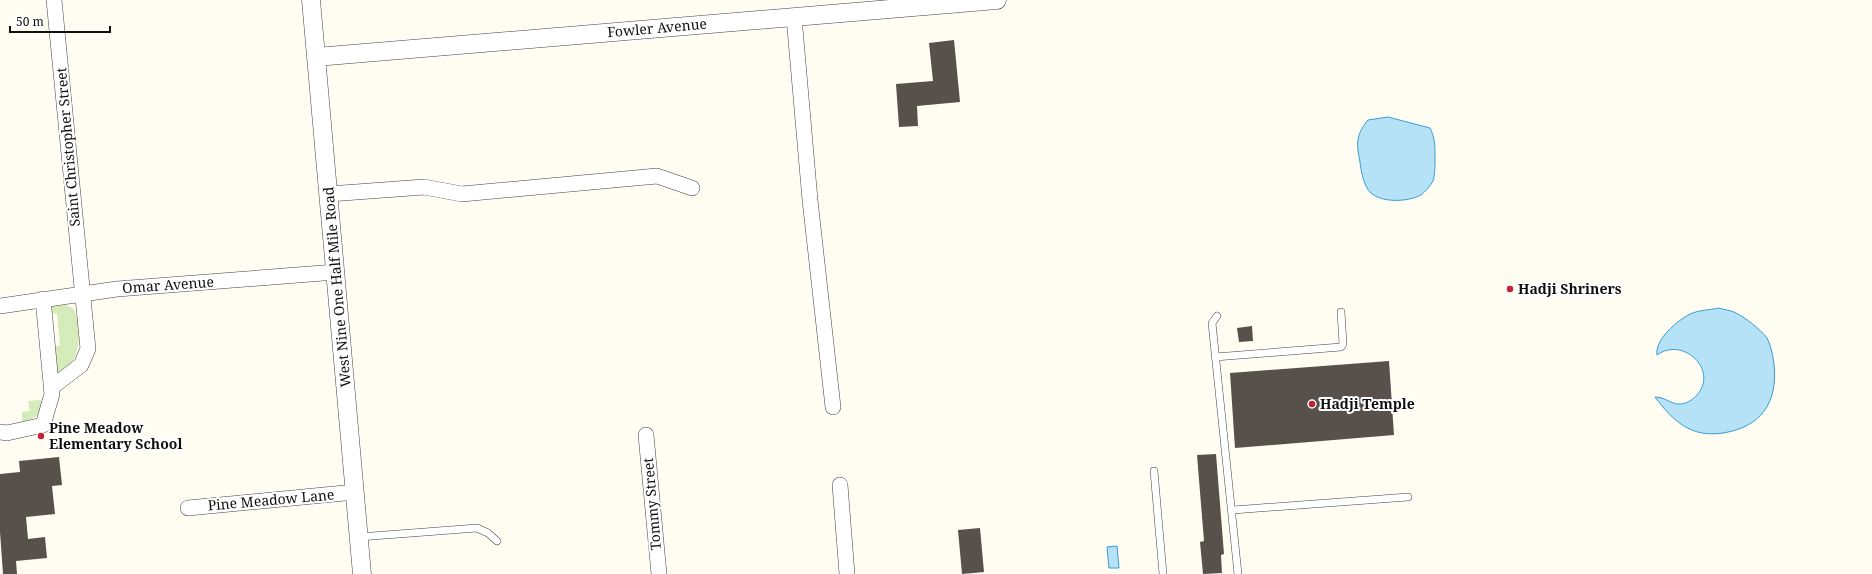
<svg xmlns="http://www.w3.org/2000/svg" width="1872" height="574" font-family="'Noto Serif',serif">
	<rect width="100%" height="100%" fill="#fffcf2"/>
	<!-- green -->
	<path fill="#d6ebba" d="M66 305 74 309C80 327 82 346 71 364 68 370 60 375 55 379V347L60 345 57 314 47 312 49 306Z
		M41 400C41 416 36 418 22 422V412L30 411 28 401Z"/>
	<!-- water -->
	<path fill="#b5e2f7" stroke="#3b9cd0" d="M1388 117 1430 128C1435 138 1435 146 1435 157 1435 164 1435 175 1433 181 1431 185 1424 193 1421 195 1408 202 1382 203 1371 193 1364 187 1361 171 1360 162 1356 143 1356 135 1368 120Z
		M1719 308C1724 310 1731 310 1736 313 1746 318 1760 329 1767 338 1771 345 1773 357 1774 364 1778 403 1761 427 1723 433 1691 438 1673 421 1655 397 1666 397 1671 405 1681 404 1688 403 1692 400 1697 395 1719 370 1683 336 1657 355 1655 339 1677 321 1690 314 1699 310 1710 310 1719 308Z
		M1117 546 1119 568H1109L1107 547Z"/>
	<!-- building -->
	<path fill="#58504b" d="M954 40 960 102 917 106 918 126 899 127 896 84 933 81 929 43Z
		M1252 326 1253 341 1239 342 1237 328Z
		M1389 361 1394 435 1235 448 1230 373Z
		M1216 454 1224 554 1221 555 1222 573 1203 574 1200 542 1204 541 1197 455Z
		M59 457 62 485 52 486 55 514 26 517 28 539 45 537 47 558 16 561 17 574H3L0 532V474L20 472 19 461Z
		M980 528 984 572 962 574 958 530Z"/>
	<g fill="none" stroke-linecap="round" stroke-linejoin="round">
		<!-- service casing -->
		<g stroke="#424242" stroke-width="8">
			<path id="service" d="M1217 316 1212 323 1238 574
				M1215 357 1341 347 1343 344 1341 312
				M1154 471 1163 574
				M1233 510 1408 497
				M359 537 477 528 488 533 497 541"/>
		</g>
		<!-- minor casing -->
		<g stroke="#424242" stroke-width="16">
			<path id="minor" d="M794 17 810 200 833 407
				M329 194 424 187 462 194 657 176 692 188
				M0 306 117 289 336 272
				M51 388 81 365 88 349 54 0
				M0 432 7 433 43 425 52 394 43 299
				M646 435 659 574
				M840 485 847 574
				M188 508 355 492"/>
		</g>
		<!-- tertiary casing -->
		<g stroke="#424242" stroke-width="19">
			<path id="tertiary" d="M311 0 362 574
				M316 57 997 0"/>
		</g>
		<!-- service -->
		<use href="#service" stroke="#fff" stroke-width="7"/>
		<!-- minor -->
		<use href="#minor" stroke="#fff" stroke-width="15"/>
		<!-- tertiary -->
		<use href="#tertiary" stroke="#fff" stroke-width="18"/>
	</g>
	<!-- markers -->
	<g fill="#c32434" stroke="#fff" stroke-width="1.5">
		<circle cx="1510" cy="289" r="4"/>
		<circle cx="1312" cy="404" r="4"/>
		<circle cx="41" cy="436" r="4"/>
	</g>
	<g text-anchor="middle" stroke-width="4" stroke-linejoin="round" paint-order="stroke">
		<!-- street labels -->
		<g font-size="14" fill="#0f0f0f" stroke="#fff">
			<text transform="translate(657 28) rotate(-5)" y="5">Fowler Avenue</text>
			<text transform="translate(68 147) rotate(-95)" y="5">Saint Christopher Street</text>
			<text transform="translate(168 285) rotate(-4)" y="5">Omar Avenue</text>
			<text transform="translate(337 287) rotate(-95)" y="5">West Nine One Half Mile Road</text>
			<text transform="translate(271 500) rotate(-5)" y="5">Pine Meadow Lane</text>
			<text transform="translate(652 504) rotate(-95)" y="5">Tommy Street</text>
		</g>
		<!-- poi labels -->
		<g font-size="14" font-weight="bold" fill="#0f0f0f" stroke="#fff" text-anchor="start">
			<text x="1518" y="294">Hadji Shriners</text>
			<text x="1320" y="409">Hadji Temple</text>
			<text x="49" y="433">Pine Meadow<tspan x="49" dy="16">Elementary School</tspan></text>
		</g>
	</g>
	<!-- scale -->
	<path d="M10 26v6h100v-6" fill="none" stroke="#0f0f0f" stroke-width="2"/>
	<text x="16" y="26" font-size="12" fill="#0f0f0f" stroke="#ffffff" stroke-width="3" paint-order="stroke">50 m</text>
</svg>
